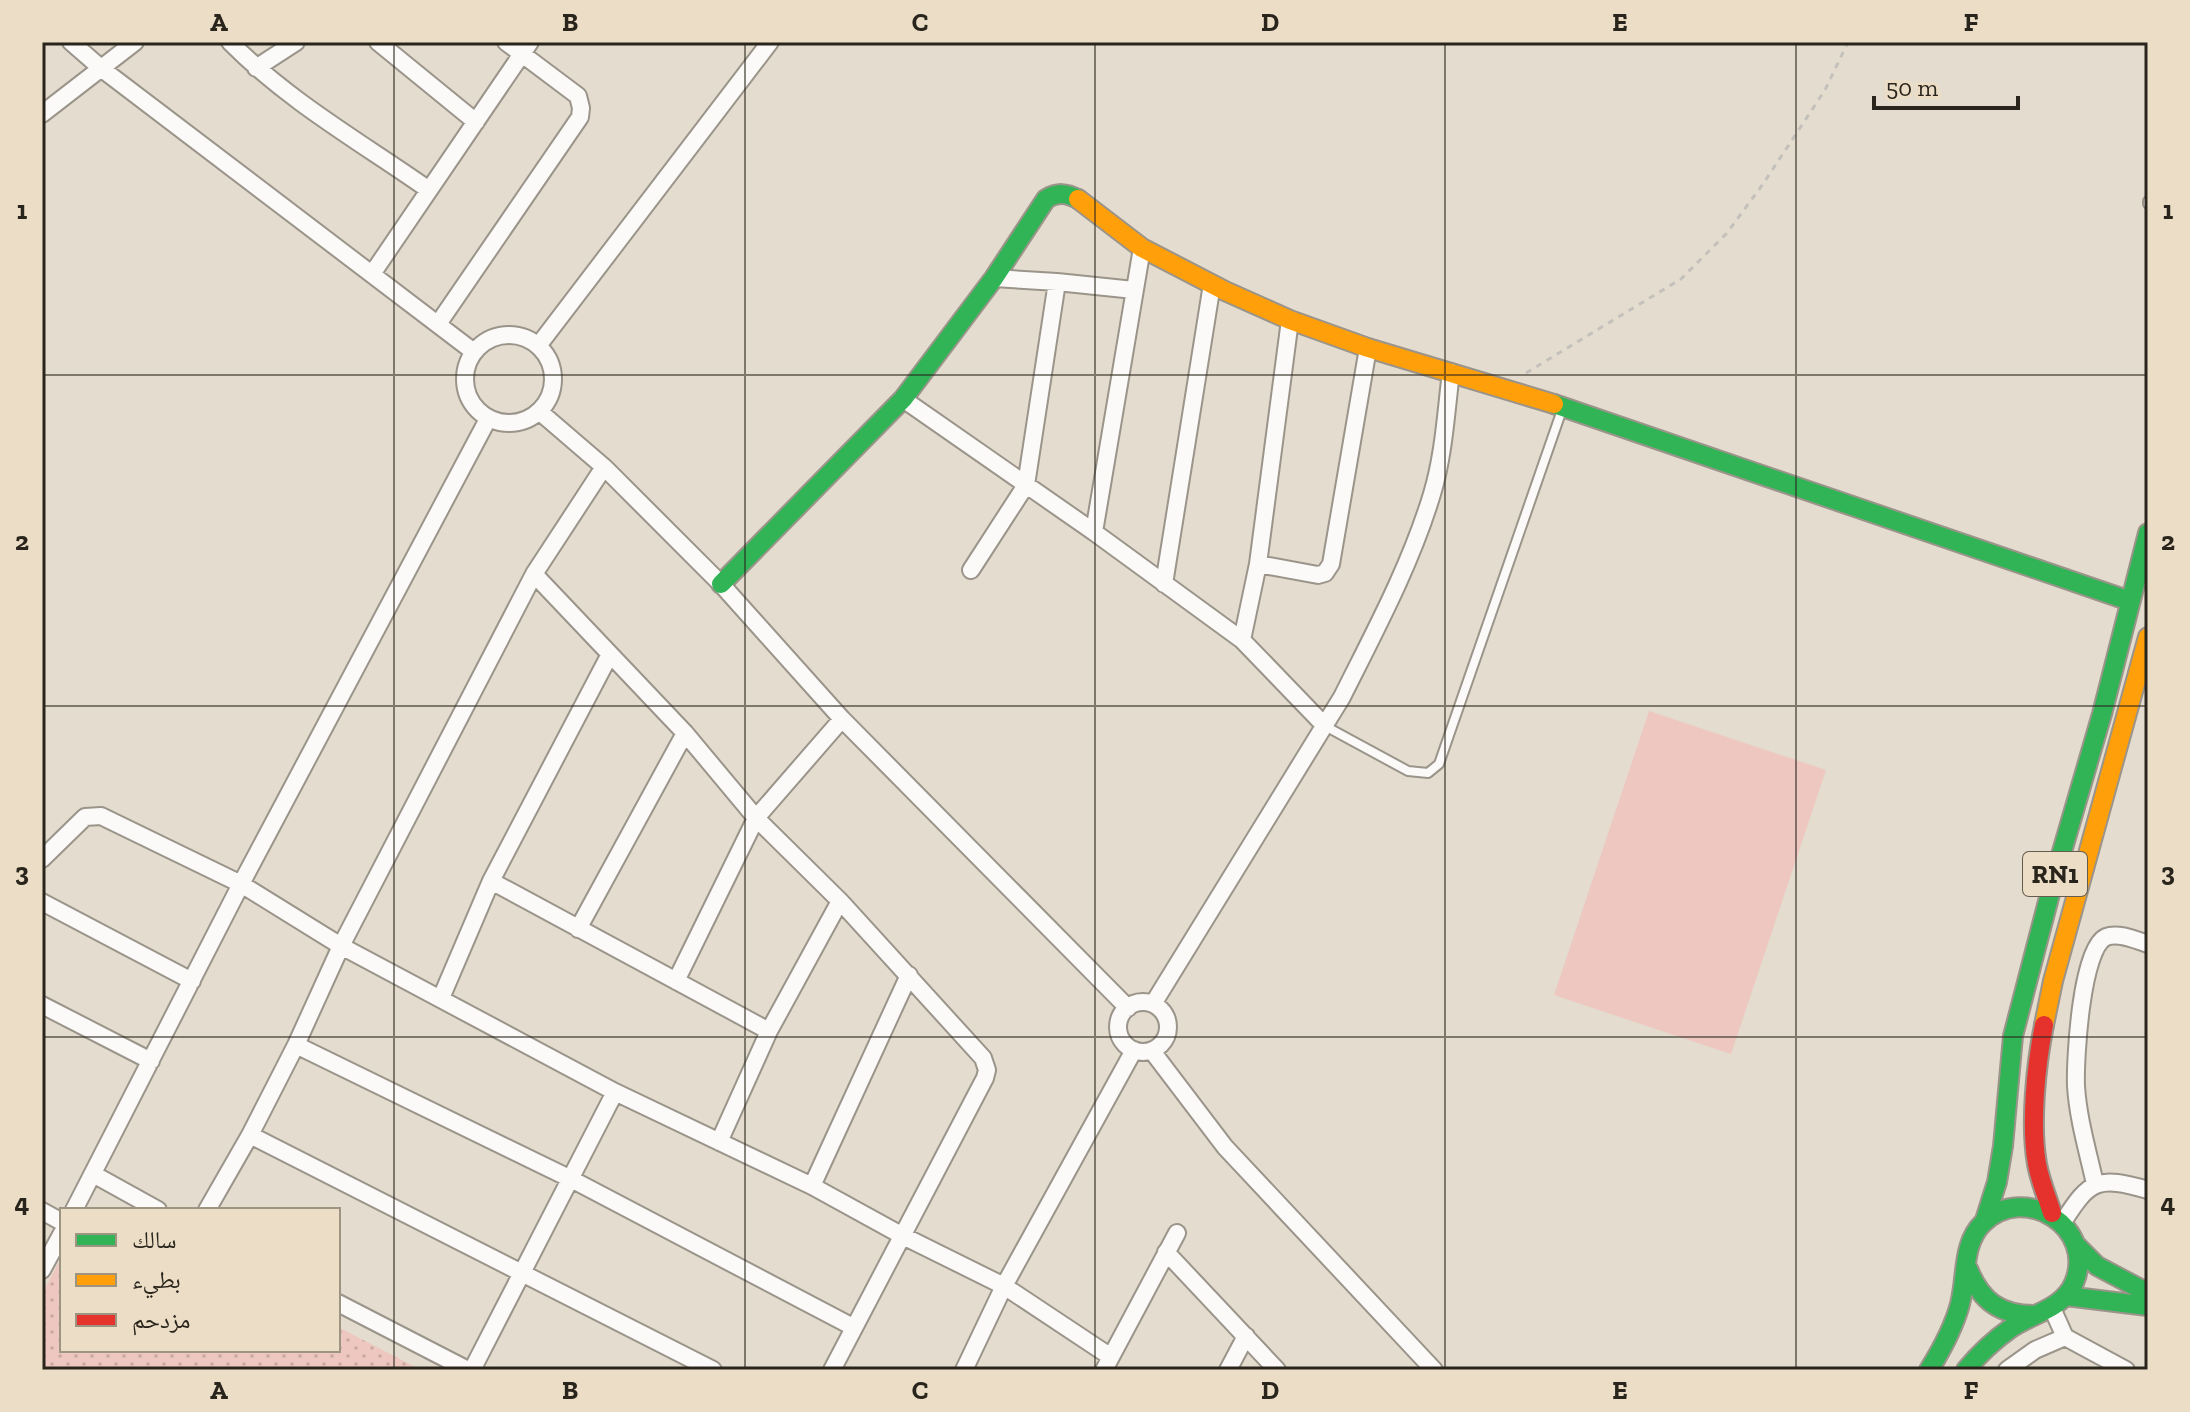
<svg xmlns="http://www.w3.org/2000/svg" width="2190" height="1412" font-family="'Zilla Slab','Noto Naskh Arabic',serif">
	<defs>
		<pattern id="grass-dots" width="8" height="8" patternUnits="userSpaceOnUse" patternTransform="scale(2)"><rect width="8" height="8" fill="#edc7c0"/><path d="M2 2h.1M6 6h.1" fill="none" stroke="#cbaba4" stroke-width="1.8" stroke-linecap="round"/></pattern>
	</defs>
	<rect width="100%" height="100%" fill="#e4dcce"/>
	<!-- grass -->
	<path fill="url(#grass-dots)" d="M62 1256V1350H338V1327L421 1370H42V1294Z"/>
	<!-- park -->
	<path fill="#edc7c0" d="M1649 711 1826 770 1731 1054 1554 995Z"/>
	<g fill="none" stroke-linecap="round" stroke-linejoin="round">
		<!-- lane casing -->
		<g stroke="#9a948a" stroke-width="12">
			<path id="lane" d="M2148 201V204
				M1325 726 1408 771 1428 773 1439 764 1563 407"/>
		</g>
		<!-- street casing -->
		<g stroke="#9a948a" stroke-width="20">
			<path id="street" d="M71 42 102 69 474 352
				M230 42C288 101 362 143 429 190
				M378 42 476 122
				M256 68 296 42
				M42 114 135 42
				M372 274 530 42
				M994 278 1057 282 1134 290
				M438 324 580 117 581 108 578 96 506 42
				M465 379a44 44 0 1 1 88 0a44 44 0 1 1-88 0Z
				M538 346 770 42
				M903 399 1094 532 1242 640 1324 725
				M540 412 604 467 721 584 842 719 1128 1008
				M1094 532 1142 248
				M1258 564 1318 575 1325 573 1331 564 1368 348
				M971 570 1026 485 1057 282
				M534 574 685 733 756 818 840 901 983 1058 987 1070 985 1078 832 1370
				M1164 584 1212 284
				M1242 640 1258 564 1290 320
				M42 859 85 817 101 816 241 884 341 946 615 1092 812 1186 903 1236 1004 1286 1111 1357
				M491 881 769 1031
				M42 902 192 981
				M578 929 685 733
				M676 981 756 818 842 719
				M441 998 491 881 609 656
				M1118 1027a25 25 0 1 1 50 0a25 25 0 1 1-50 0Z
				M1153 1004 1342 697C1375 631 1411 564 1432 494 1444 454 1446 412 1451 372
				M42 1005 151 1061
				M296 1045 571 1179 853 1327
				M1152 1051 1225 1147 1434 1370
				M250 1135 713 1370
				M719 1142 769 1031 840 901
				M93 1174 158 1210
				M2095 1184C2088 1152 2078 1119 2076 1086 2075 1060 2081 948 2106 937 2118 932 2136 940 2148 944
				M812 1186 909 975
				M74 1210 241 884 488 419
				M207 1210 250 1135 296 1045 341 946 534 574 604 467
				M42 1211 62 1222
				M2063 1222C2090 1179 2098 1176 2148 1190
				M1166 1252 1277 1370
				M42 1270 62 1233
				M338 1303 468 1370
				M2052 1308 2065 1337 2126 1370
				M472 1370 615 1092
				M964 1370 1004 1286 1134 1050
				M1104 1370 1177 1233
				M1228 1370 1246 1336
				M2007 1370 2035 1350 2065 1337"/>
		</g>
		<!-- fast casing -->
		<g stroke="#9a948a" stroke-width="22">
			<path id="fast" d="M1554 404 2130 601
				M721 584 903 399 994 278 1046 199C1058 192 1066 193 1078 199
				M1985 1220 1997 1182 2003 1146 2013 1036 2052 886 2102 714 2148 533
				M2076 1245 2097 1266 2148 1293
				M1968 1269C1981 1301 2000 1315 2034 1315
				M2066 1296 2148 1306
				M1929 1370C1942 1349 1954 1327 1960 1304 1967 1277 1962 1243 1983 1223 2025 1182 2097 1228 2074 1283 2063 1309 2031 1314 2011 1328 1994 1340 1979 1354 1966 1370"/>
		</g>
		<!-- slow casing -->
		<g stroke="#9a948a" stroke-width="22">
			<path id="slow" d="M1078 199 1142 248 1225 291 1290 320 1368 348 1554 404
				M2044 1025 2053 981 2148 637"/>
		</g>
		<!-- jam casing -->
		<g stroke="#9a948a" stroke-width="22">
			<path id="jam" d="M2044 1025C2036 1065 2030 1124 2037 1164 2040 1181 2047 1197 2052 1213"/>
		</g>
		<!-- path -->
		<path stroke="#c4c1bd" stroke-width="3" stroke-dasharray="6 6" stroke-linecap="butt" d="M1526 373 1681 279 1727 233 1763 184 1825 90 1848 42"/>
		<!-- lane -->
		<use href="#lane" stroke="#fbfaf8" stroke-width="8"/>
		<!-- street -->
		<use href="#street" stroke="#fbfaf8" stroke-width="16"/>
		<!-- fast -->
		<use href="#fast" stroke="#30b455" stroke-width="18"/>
		<!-- slow -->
		<use href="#slow" stroke="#ff9f0a" stroke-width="18"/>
		<!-- jam -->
		<use href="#jam" stroke="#e5322d" stroke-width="18"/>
	</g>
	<!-- grid -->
	<path fill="none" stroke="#2a251c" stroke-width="2" stroke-opacity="0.55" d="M394 42V1370M745 42V1370M1095 42V1370M1445 42V1370M1796 42V1370M42 375H2148M42 706H2148M42 1037H2148"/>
	<g text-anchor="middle" stroke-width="6" stroke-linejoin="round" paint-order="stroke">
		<!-- shield labels -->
		<rect fill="#ecdec6" stroke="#645c4f" stroke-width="2" x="2023" y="852" width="64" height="44" rx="6"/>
		<g font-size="26" font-weight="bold" fill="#2a251c">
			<text x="2055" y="883">RN1</text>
		</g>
	</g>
	<!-- border -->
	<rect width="2190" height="1412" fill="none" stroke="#ecdec6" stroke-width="88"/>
	<!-- legend -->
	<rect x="60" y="1208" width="280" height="144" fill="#ecdec6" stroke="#9e9482" stroke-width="2"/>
	<rect x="76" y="1234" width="40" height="12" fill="#30b455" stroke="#9e9482" stroke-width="2"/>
	<text x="132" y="1248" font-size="24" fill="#2a251c">سالك</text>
	<rect x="76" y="1274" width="40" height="12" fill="#ff9f0a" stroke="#9e9482" stroke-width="2"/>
	<text x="132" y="1288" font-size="24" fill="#2a251c">بطيء</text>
	<rect x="76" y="1314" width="40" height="12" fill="#e5322d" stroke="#9e9482" stroke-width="2"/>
	<text x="132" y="1328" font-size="24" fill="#2a251c">مزدحم</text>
	<!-- scale -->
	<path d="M1874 96v12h144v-12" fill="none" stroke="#2a251c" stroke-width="4"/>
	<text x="1886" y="96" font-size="24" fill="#2a251c" stroke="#ecdec6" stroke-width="6" paint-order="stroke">50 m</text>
	<rect x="44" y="44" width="2102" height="1324" fill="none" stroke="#2a251c" stroke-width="3"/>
	<g font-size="26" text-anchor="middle" font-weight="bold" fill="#2a251c">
		<text x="219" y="31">A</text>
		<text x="570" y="31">B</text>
		<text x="920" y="31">C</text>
		<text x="1270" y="31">D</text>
		<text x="1620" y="31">E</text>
		<text x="1971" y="31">F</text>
		<text x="22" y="219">1</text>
		<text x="2168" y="219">1</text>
		<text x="22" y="550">2</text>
		<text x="2168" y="550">2</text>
		<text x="22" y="881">3</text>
		<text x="2168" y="881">3</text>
		<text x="22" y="1212">4</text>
		<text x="2168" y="1212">4</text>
		<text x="219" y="1399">A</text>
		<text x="570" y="1399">B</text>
		<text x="920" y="1399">C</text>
		<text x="1270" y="1399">D</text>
		<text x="1620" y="1399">E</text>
		<text x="1971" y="1399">F</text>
	</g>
</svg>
